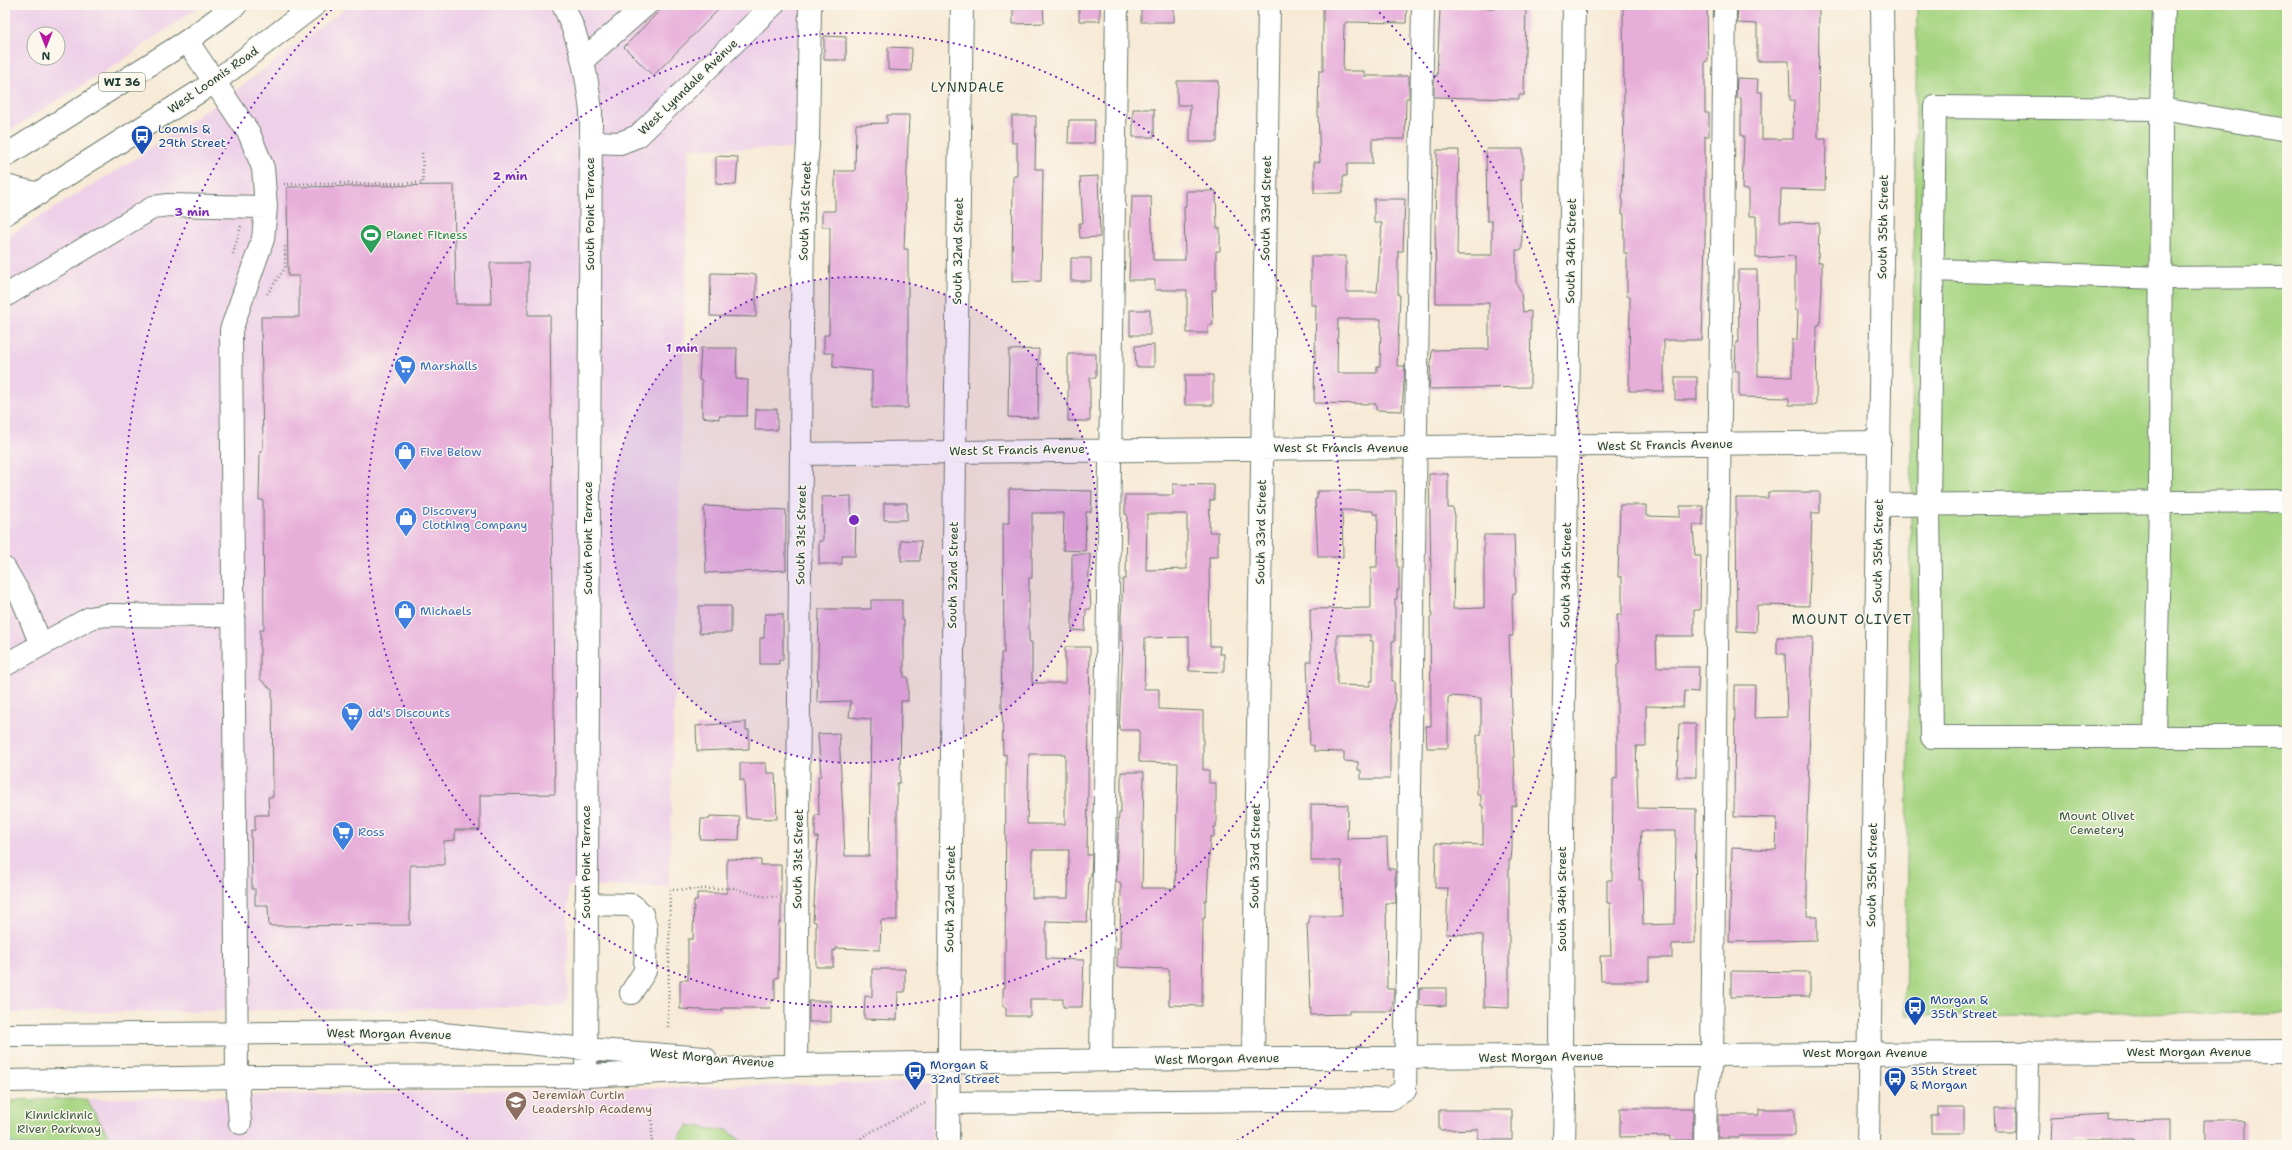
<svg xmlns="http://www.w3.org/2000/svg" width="2292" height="1150" font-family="'Shantell Sans',sans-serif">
	<rect width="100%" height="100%" fill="#fbf7ec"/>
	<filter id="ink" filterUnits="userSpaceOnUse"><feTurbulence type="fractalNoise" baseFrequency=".025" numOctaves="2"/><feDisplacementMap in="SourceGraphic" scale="8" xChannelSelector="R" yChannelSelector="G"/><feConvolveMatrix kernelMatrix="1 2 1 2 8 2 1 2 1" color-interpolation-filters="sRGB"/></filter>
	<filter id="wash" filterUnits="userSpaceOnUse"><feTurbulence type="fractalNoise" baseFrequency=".012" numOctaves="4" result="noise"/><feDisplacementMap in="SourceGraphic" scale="16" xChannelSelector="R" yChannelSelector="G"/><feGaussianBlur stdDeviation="0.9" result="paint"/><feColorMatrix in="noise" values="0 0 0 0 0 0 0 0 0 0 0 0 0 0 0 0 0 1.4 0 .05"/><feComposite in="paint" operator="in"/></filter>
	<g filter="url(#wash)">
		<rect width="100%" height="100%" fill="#f7ead6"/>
		<!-- built -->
		<path fill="#eed0e8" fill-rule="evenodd" d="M5 5H201L120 62 5 133ZM34 34H58V58H34Z
			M350 5H802L800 149 689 148 669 887 568 886V999L561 1007 5 1013V238L133 160 239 88Z
			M932 1082V1145H113L86 1099Z"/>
		<!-- green -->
		<path fill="#a7d583" stroke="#63895c" d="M1917 5H2287V1013L1905 1015Z
			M86 1099 114 1145H5V1100Z
			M688 1125 716 1130H727L744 1143V1145H679L677 1141Z"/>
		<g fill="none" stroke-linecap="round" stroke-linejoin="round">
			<!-- stream -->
			<path stroke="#7db1ea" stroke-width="6" d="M10 1144 11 1145"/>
		</g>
		<g id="blocks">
			<!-- building -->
			<path fill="#e7aeda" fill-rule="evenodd" d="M665 5H723L653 76 624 47Z
				M1013 5H1043L1044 23 1013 24Z
				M1079 5H1100V21H1079Z
				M1141 5H1174V22H1141Z
				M1323 5H1407L1406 23 1346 22 1344 25 1343 71H1364V76H1409V98H1406L1405 139H1372V164H1347V176H1343V193H1314V162H1320L1318 113 1319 71H1323Z
				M1497 5H1526L1524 95H1519V99L1434 97V76H1437L1440 8H1497Z
				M1628 5H1707L1708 61H1705V113H1709V136H1705V241L1702 340H1664V391H1629L1630 296H1627V253H1624V214H1622L1624 98 1623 8H1628Z
				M1738 5H1819L1818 139H1826L1825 190 1781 189 1780 222 1819 223 1818 262H1822V285L1820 326H1817L1816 405H1789V398L1739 397V371H1735L1736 342H1739L1738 270H1757L1758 376 1792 377V340H1797L1798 310H1795V256L1756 258V216H1749V190L1742 189 1744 136H1741V98H1736L1737 78 1758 79 1757 92H1762V139H1793L1794 100H1790L1789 61H1757V24L1737 23Z
				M824 36 846 37V60H824Z
				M888 47 912 48 911 71 888 70Z
				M1177 81H1218L1217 142H1190V105H1177Z
				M1133 109H1154V137H1133Z
				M887 115H909L904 249H908V408H872V371L833 367V353H824V335H829L830 227H822V211H835V171H855L856 124 887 123Z
				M1012 116H1036L1035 169H1043L1041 281 1012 282 1013 176H1017V143H1012Z
				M1069 120H1095L1094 143H1068Z
				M1486 149H1523V179H1521L1522 250H1516V282L1521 292 1523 312 1531 311 1530 387 1429 389 1432 350 1489 349V303H1436L1435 219 1437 150H1459L1457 255H1492V221H1487Z
				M716 156 738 157 736 185 716 184Z
				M1098 176 1100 237 1080 238 1079 223H1083L1080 177Z
				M454 185 456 304H491L490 263H528V315H550L555 794 480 795V830H455V840L444 841V865H410V925L269 926 268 905H255V889H252L251 830H255V815H269L268 797H273L272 690 260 679V630H264L263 500H259L260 452 263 449 261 317H299V276H288L287 187Z
				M1186 191H1216L1217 228H1220V251H1216V290H1212L1213 325H1208V333H1187V290H1155V280H1129L1132 196H1151L1153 260H1185L1184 206H1186Z
				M1374 199H1405L1403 251H1398V295H1400L1397 366H1405L1402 411 1376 410V404L1314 403 1316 305H1311V256H1346V292H1377L1382 223H1374ZM1338 319H1381L1380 366H1377V373H1337Z
				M1071 258H1091V281H1071Z
				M711 273 756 274V317L710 316Z
				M1130 310H1150V335H1130Z
				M1154 345V367H1136L1135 346Z
				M701 348H737L736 379 748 380 747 416H719V419L702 417V381L699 380Z
				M1039 349 1038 418 1008 417 1009 350Z
				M1068 354H1096V378H1090V421H1068Z
				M1185 375H1213V405H1185Z
				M1675 377H1697V400H1675Z
				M756 409H777V430H755Z
				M1429 474H1448V508H1453L1455 516 1453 609 1484 608V535H1514L1516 593H1513L1512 600 1513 636H1509L1516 806H1512V849L1511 860H1509V1008L1484 1007 1483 935 1446 934 1448 888H1435L1436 843 1483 845V806H1481V795H1477V735H1481V698L1450 696 1448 698V748H1427L1426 726H1431L1430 617H1432Z
				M1173 484 1214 485V500H1210L1209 532H1218V557H1209L1210 646H1220L1219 654H1224V672L1189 671V637L1145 638 1144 689H1159V709L1203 711V770H1209V783H1216V827H1214V837H1210L1207 900H1205V918H1203L1202 1006 1169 1005V969L1117 967V948H1120L1121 883 1116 881 1117 855 1119 813H1121V772H1144L1142 888H1175L1178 763 1139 762V730H1119L1123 641H1121V617L1123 579H1126L1127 514H1125V495H1173ZM1147 514H1187V569L1146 570Z
				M1009 489 1092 491 1091 512H1086L1085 551 1063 550 1064 513H1032V578H1029V642H1032V683H1065V647H1090L1087 855H1092L1091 877H1089L1087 922 1046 921V959L1084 960 1082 1007H1063V999H1030V1016H1006V1007H1003V988H1005L1006 754 1003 755 1001 653H1004L1003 523H1009ZM1029 754H1065V824H1027ZM1032 850H1069L1068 898H1032Z
				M1317 491H1396L1397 567H1399V590H1397V599H1395V641H1392V681H1394L1395 702 1390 743V779H1361V770H1358V762L1344 761V752L1314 751V745H1310L1307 662H1311L1310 609 1371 608V567H1377L1378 514H1373V511L1342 510 1343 557H1318L1315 499H1317ZM1337 635H1370V641H1373V681H1370V686L1337 685Z
				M1768 492H1820V513H1812L1809 606 1757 605 1756 632 1737 631 1736 498H1768Z
				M851 496V516H856L855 556H842V564H819V541H823L822 497Z
				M884 503H907V520H884Z
				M1620 505H1646V516L1680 517V506H1703V525H1693L1695 556H1701L1700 610H1694V636H1656L1657 667H1699L1698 692 1684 691 1683 707 1646 706V746H1636L1638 808 1696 809 1695 943 1672 944V958H1649V981H1601L1600 956H1611L1610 903H1607V880H1612L1613 779 1617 778V664H1619L1617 615H1622V577H1618ZM1641 831H1676L1675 924 1643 925 1642 880H1639Z
				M706 506 786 510V570L706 573 704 509Z
				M901 540 921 541 920 561H901Z
				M1072 554H1090L1088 590H1090L1091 609H1086L1085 631 1072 630Z
				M871 600H902V619H904V677H908V701H901L900 783H897V920H881L880 950 836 948V951L833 950V967H816V922L813 921 818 837H815V815H819L818 776H821L818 734 839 733 845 856H869L871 719 849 717 851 701 817 702 819 609H871Z
				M699 606H731V633H699Z
				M765 614H783V660H779V664H760V638H764Z
				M1777 637H1813L1805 880H1807V916H1817V940L1729 942 1732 848 1776 850 1777 818 1734 817 1735 685H1755L1754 718 1787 717 1785 654H1777Z
				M746 722V730H749V749L697 751 696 726Z
				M1679 724H1696V777H1677Z
				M740 763H766L767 773H775L777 819 746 818 744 780H740Z
				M1311 804 1348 805 1347 839 1387 838 1388 869H1395L1396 903H1386L1387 989H1394L1392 1011H1349V1014L1311 1015 1307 924H1309V916H1342L1341 861H1311Z
				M710 816 740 817 739 840 700 839 701 819H710Z
				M727 859 761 860V865H781V922H779L778 978H775V1000H771L770 1008H722V1011L680 1009V980H688V939H693L694 901H697V893H727Z
				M872 969H905V992H898L897 1020 865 1019 864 1017 865 996 872 997Z
				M1731 971 1810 972V996L1731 997Z
				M1422 988H1446V1006L1419 1005V989Z
				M809 1001H831V1022H809Z
				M1620 1108H1693V1140H1670V1136L1620 1137Z
				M1938 1108H1964V1133H1931V1116H1938Z
				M1995 1108H2015V1132H1996Z
				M1759 1109H1795V1136H1739V1138H1718V1115H1759Z
				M1439 1110H1512V1140H1478V1129L1439 1130Z
				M2108 1114V1120L2169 1119V1145H2135V1140H2074V1145H2051L2052 1117Z
				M2204 1121H2246V1145H2204Z"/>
		</g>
	</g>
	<g filter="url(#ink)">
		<use href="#blocks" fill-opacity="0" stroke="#6b7a6d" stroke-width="1"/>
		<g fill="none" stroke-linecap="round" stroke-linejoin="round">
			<!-- minor casing -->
			<g stroke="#6b7a6d" stroke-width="24">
				<path id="minor" d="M563 5C580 40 587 74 591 112L586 1076
					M187 41 249 133 263 168 266 207 263 239 231 330 237 1077 240 1123
					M583 60 646 5
					M2287 130 2161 109 1935 107 1929 505 1932 737H2287
					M590 142 620 143 638 136 773 5
					M1934 270 2161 278 2287 277
					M5 296 154 207 168 205 266 207
					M802 454C1161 448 1520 447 1880 442
					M1878 505 2287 501
					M5 569 23 600 41 645
					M5 665 90 618 106 615 234 616
					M2155 737 2160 501 2161 109 2164 5
					M586 904 632 905 642 914 646 928 645 971 631 993
					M5 1035 424 1032 585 1049 705 1058
					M1253 1058 1269 5
					M1101 1060 1117 5
					M796 1065 803 205 808 145 810 5
					M5 1081 237 1077 586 1076 796 1065 1253 1058 2287 1051
					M948 1103 1390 1099 1405 1090 1423 5
					M948 1145 955 451 962 5
					M1564 1145 1565 1095 1561 1057 1562 831 1574 5
					M1705 1145 1706 1094 1712 1055 1725 5
					M2027 1145 2028 1052"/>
			</g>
			<!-- major casing -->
			<g stroke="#6b7a6d" stroke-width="24">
				<path id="major" d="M5 156 187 41 236 5
					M5 186 39 194
					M5 214 213 83 315 5
					M1868 1145 1884 137 1882 5"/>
			</g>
			<!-- path -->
			<path stroke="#6b7a6d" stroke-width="2.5" stroke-dasharray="1 3" stroke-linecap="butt" d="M284 184 423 183 422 152
				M233 254 241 226
				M267 294 285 268V245
				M668 1027 670 890 733 888 761 896 777 897
				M652 1104V1145
				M851 1145 867 1134 927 1102"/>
			<!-- minor -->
			<use href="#minor" stroke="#fff" stroke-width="22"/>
			<!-- major -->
			<use href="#major" stroke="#fff" stroke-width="22"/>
		</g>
	</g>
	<!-- distance rings -->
	<circle cx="854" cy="520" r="243" fill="#7b2cbf" fill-opacity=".12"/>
	<g fill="none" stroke="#7b2cbf" stroke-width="2" stroke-dasharray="2 4">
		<circle cx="854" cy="520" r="243"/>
		<circle cx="854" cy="520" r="487"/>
		<path d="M473 1142A730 730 0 0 1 333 8M1375 8A730 730 0 0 1 1235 1142"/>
	</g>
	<!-- icons -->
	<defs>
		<g id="bus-pin" transform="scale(1.15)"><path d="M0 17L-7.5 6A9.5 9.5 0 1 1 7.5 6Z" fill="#1a4fb4" stroke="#fbf7ec"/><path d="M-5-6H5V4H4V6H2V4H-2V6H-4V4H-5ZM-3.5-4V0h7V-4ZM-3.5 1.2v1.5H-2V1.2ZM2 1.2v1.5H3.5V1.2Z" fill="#fff"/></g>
		<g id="stadium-pin" transform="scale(1.15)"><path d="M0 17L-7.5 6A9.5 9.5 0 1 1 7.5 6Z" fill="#2e9e5b" stroke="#fbf7ec"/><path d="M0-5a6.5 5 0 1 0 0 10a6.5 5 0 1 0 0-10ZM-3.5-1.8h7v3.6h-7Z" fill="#fff"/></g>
		<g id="supermarket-pin" transform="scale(1.15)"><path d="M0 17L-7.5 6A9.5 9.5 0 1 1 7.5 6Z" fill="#3f7fe0" stroke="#fbf7ec"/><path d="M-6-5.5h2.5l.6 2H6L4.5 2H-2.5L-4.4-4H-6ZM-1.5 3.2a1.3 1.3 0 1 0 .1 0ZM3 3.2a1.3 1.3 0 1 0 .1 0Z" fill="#fff"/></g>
		<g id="shop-pin" transform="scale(1.15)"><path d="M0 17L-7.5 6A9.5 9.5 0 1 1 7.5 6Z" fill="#3f7fe0" stroke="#fbf7ec"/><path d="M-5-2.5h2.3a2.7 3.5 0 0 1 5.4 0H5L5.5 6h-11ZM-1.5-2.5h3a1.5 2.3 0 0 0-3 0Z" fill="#fff"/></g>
		<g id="school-pin" transform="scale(1.15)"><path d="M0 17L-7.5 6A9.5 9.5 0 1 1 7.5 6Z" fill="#8d6e63" stroke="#fbf7ec"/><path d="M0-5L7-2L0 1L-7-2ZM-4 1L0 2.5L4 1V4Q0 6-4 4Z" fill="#fff"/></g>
	</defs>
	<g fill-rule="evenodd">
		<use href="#bus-pin" x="142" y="136"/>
		<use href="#stadium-pin" x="371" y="235"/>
		<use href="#supermarket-pin" x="405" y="366"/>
		<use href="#shop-pin" x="405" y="452"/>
		<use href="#shop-pin" x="406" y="518"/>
		<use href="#shop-pin" x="405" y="611"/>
		<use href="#supermarket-pin" x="352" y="713"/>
		<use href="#supermarket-pin" x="343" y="832"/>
		<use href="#bus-pin" x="1915" y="1007"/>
		<use href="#bus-pin" x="915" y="1072"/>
		<use href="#bus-pin" x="1895" y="1078"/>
		<use href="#school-pin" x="516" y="1102"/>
	</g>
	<g text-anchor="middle" stroke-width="3" stroke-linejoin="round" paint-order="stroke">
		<!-- shield labels -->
		<rect fill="#fbf7ec" stroke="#61756b" stroke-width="1" x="99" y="73" width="46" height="18" rx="3"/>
		<g font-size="11" font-weight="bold" fill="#1f3d34">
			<text x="122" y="86">WI 36</text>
		</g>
		<!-- street labels -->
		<g font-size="12" fill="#1f3d34" stroke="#fbf7ec">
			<text transform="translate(213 80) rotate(-35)" y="4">West Loomis Road</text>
			<text transform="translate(688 87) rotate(-44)" y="4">West Lynndale Avenue</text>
			<text transform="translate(1266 208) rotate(-89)" y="4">South 33rd Street</text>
			<text transform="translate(805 211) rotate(-88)" y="4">South 31st Street</text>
			<text transform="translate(590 214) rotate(-90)" y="4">South Point Terrace</text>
			<text transform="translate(1883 227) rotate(-89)" y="4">South 35th Street</text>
			<text transform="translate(958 251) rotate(-89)" y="4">South 32nd Street</text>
			<text transform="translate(1571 251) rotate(-89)" y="4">South 34th Street</text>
			<text transform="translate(1665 445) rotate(-1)" y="4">West St Francis Avenue</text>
			<text x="1341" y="452">West St Francis Avenue</text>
			<text transform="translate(1017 450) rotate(-1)" y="4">West St Francis Avenue</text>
			<text transform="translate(1261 532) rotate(-89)" y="4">South 33rd Street</text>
			<text transform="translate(801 535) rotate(-89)" y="4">South 31st Street</text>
			<text transform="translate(588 538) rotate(-90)" y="4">South Point Terrace</text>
			<text transform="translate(1878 551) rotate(-89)" y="4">South 35th Street</text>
			<text transform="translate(953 575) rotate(-89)" y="4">South 32nd Street</text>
			<text transform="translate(1566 575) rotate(-89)" y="4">South 34th Street</text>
			<text transform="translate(1255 856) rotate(-89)" y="4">South 33rd Street</text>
			<text transform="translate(798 859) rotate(-89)" y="4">South 31st Street</text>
			<text transform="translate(586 862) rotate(-90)" y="4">South Point Terrace</text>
			<text transform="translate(1872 875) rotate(-89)" y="4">South 35th Street</text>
			<text transform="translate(950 899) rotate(-89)" y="4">South 32nd Street</text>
			<text transform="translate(1562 899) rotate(-90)" y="4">South 34th Street</text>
			<text transform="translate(389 1034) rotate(1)" y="4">West Morgan Avenue</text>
			<text x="2189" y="1056">West Morgan Avenue</text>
			<text x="1865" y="1057">West Morgan Avenue</text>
			<text transform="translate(1541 1057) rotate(-1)" y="4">West Morgan Avenue</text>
			<text transform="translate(712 1058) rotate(5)" y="4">West Morgan Avenue</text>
			<text transform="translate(1217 1059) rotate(-1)" y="4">West Morgan Avenue</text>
		</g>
		<!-- transit labels -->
		<g font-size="12" fill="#164399" stroke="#fbf7ec" text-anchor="start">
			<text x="158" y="133">Loomis &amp;<tspan x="158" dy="14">29th Street</tspan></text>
			<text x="1930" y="1004">Morgan &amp;<tspan x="1930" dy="14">35th Street</tspan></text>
			<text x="930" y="1069">Morgan &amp;<tspan x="930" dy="14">32nd Street</tspan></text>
			<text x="1910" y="1075">35th Street<tspan x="1910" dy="14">&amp; Morgan</tspan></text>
		</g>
		<!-- leisure labels -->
		<g font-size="12" fill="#27864d" stroke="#fbf7ec" text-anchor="start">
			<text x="386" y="239">Planet Fitness</text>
		</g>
		<!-- shop labels -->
		<g font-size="12" fill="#366cbe" stroke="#fbf7ec" text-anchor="start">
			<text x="420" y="370">Marshalls</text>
			<text x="420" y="456">Five Below</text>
			<text x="422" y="515">Discovery<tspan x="422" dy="14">Clothing Company</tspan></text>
			<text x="420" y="615">Michaels</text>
			<text x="368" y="717">dd's Discounts</text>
			<text x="358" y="836">Ross</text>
		</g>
		<!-- park labels -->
		<g font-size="12" fill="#3a5b44" stroke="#fbf7ec">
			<text x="2097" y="820">Mount Olivet<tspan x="2097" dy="14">Cemetery</tspan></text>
			<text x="59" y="1119">Kinnickinnic<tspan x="59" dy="14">River Parkway</tspan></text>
		</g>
		<!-- education labels -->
		<g font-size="12" fill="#785e54" stroke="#fbf7ec" text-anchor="start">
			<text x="532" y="1099">Jeremiah Curtin<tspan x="532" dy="14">Leadership Academy</tspan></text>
		</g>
		<!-- neighbourhood labels -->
		<g font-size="13" letter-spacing="1" fill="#1f3d34" stroke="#fbf7ec">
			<text x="968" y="92">LYNNDALE</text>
		</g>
		<!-- quarter labels -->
		<g font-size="14" letter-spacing="1" fill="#1f3d34" stroke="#fbf7ec">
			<text x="1852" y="624">MOUNT OLIVET</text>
		</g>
	</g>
	<circle cx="854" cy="520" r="6" fill="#7b2cbf" stroke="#fbf7ec" stroke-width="2"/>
	<g font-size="12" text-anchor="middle" font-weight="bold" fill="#7b2cbf" stroke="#fbf7ec" stroke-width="3" stroke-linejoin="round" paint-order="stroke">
		<text x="510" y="180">2 min</text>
		<text x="192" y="216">3 min</text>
		<text x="682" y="352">1 min</text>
	</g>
	<!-- margin -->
	<rect width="2292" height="1150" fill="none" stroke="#fbf7ec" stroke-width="20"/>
	<!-- north arrow -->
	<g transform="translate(46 46) rotate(180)"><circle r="19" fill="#fbf7ec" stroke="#a3ada2"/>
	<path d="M0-3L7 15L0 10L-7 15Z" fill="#b5179e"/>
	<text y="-6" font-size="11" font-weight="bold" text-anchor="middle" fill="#1f3d34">N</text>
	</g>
</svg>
